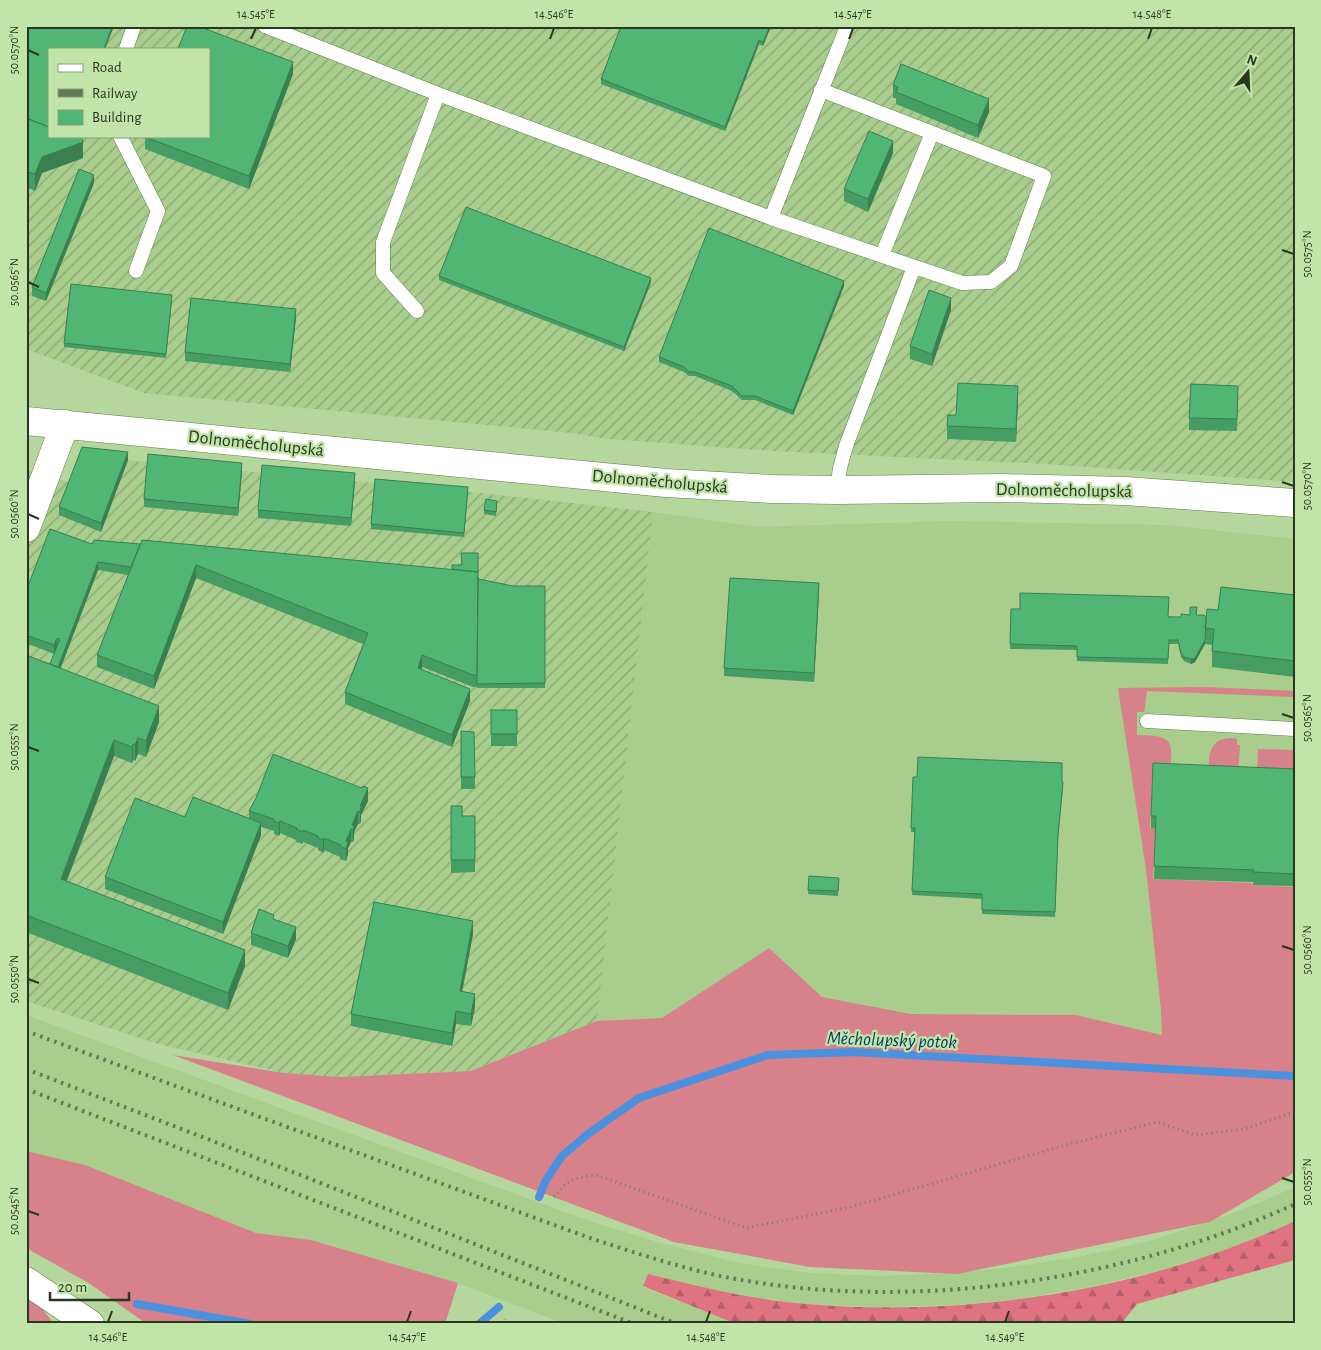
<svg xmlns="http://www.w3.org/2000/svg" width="1321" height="1350" font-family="'Alegreya Sans',sans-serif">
	<defs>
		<pattern id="industrial-furrows" width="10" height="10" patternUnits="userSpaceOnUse" patternTransform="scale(1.25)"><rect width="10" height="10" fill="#a8cd8c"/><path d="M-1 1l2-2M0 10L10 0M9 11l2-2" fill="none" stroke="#89a772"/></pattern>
		<pattern id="forest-firs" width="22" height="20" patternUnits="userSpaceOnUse" patternTransform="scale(1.25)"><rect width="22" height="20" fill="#e07382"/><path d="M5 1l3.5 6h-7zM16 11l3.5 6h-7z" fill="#b65f6a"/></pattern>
	</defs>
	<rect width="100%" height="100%" fill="#b5d69c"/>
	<!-- built -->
	<path fill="#a8cd8c" d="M653 512 757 527 951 521 1166 525 1295 539V1006L1161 1010 1163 1035 1076 1015 911 1014 822 997 769 948 662 1018 597 1021Z
		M26 1015 592 1222 654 1241 739 1263 809 1273 879 1276 953 1273 1013 1267 1083 1256 1149 1241 1206 1223 1256 1204 1295 1187V1221L1268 1234 1216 1253 1157 1271 1089 1287 1017 1299 956 1305 879 1307 807 1304 733 1295 643 1287 736 1324H565L458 1283 311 1240 256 1233 85 1165 26 1151Z"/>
	<!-- industrial -->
	<path fill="url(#industrial-furrows)" fill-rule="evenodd" d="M26 26H1295V482L1046 464 773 451 609 439 571 433 144 393 26 349ZM49 49H209V136H49Z
		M82 456 480 493 653 512 597 1021 471 1071 340 1077 284 1073 158 1044 26 1001V470L71 483Z"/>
	<!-- grass -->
	<path fill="#d7818b" d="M1207 687 1295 691V697L1147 691 1144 712H1137V735C1170 736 1174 737 1170 772L1152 776 1150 828 1156 829 1153 879 1252 883 1253 885 1295 887V1172L1210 1222 957 1274 810 1267 674 1242 173 1055 284 1073 340 1077 471 1071 597 1021 662 1018 769 948 822 997 911 1014 1076 1015 1162 1035 1161 1010 1146 869 1118 688Z
		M1232 738 1237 739V745H1240L1238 775 1208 773C1209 755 1209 738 1232 738Z
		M1258 749 1295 750V776L1257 775Z
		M26 1151 85 1165 256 1233 311 1240 458 1283 445 1324H147L87 1282 26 1248Z
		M26 1293 34 1298 54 1324H26Z"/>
	<!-- forest -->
	<path fill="url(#forest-firs)" d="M1295 1221V1260L1137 1304 1121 1324H736L643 1286 648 1274C701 1287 753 1300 807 1304 970 1318 1147 1290 1295 1221Z"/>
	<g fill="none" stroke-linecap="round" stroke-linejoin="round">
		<!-- stream -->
		<path stroke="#4b91de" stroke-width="8" d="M539 1197 546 1180 562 1156 588 1134 639 1098 768 1055 854 1052 1295 1076
			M137 1304 251 1324
			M479 1324 499 1307"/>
		<!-- lane casing -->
		<g stroke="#5f7e47" stroke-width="15">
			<path id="lane" d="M265 26 438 94 771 218 962 283 991 282 1011 266 1044 176 821 90
				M126 49 134 26
				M120 136 158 211 136 271
				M771 218 847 26
				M882 255 932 133
				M417 311 383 273V242L438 94
				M837 490 840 468 846 446 914 267
				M1147 721 1295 729"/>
		</g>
		<!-- street casing -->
		<g stroke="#5f7e47" stroke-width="29">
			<path id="street" d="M26 528 65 424
				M26 1281 90 1324"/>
		</g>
		<!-- secondary casing -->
		<g stroke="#5f7e47" stroke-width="29">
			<path id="secondary" d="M26 421 666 483 773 489 837 490 1002 488 1125 491 1295 503"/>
		</g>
		<!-- path -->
		<path stroke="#6e855d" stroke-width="3" stroke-dasharray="1 4" stroke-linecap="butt" d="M554 1197C567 1180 575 1177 596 1175L746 1228 851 1207 1062 1146 1157 1122 1195 1135 1244 1129 1289 1114 1295 1115
			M503 1324 505 1319"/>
		<!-- lane -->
		<use href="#lane" stroke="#fff" stroke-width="14"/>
		<!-- street -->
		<use href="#street" stroke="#fff" stroke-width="28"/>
		<!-- secondary -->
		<use href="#secondary" stroke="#fff" stroke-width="28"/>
		<!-- rail -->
		<path stroke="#637853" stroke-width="4" stroke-dasharray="2.5 5" stroke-linecap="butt" d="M26 1031 587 1237C636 1253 686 1270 736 1279 916 1312 1129 1280 1295 1204
			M26 1069 298 1174 677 1324
			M26 1089 634 1324"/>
	</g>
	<!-- wall -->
	<path fill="#469d63" d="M26 26H114L105 49H49V136L83 158 42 173 35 191 26 187Z
		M451 26H460L459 29Z
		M771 26 763 46 759 44 725 131 601 84V79Z
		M293 74 249 189 145 149V136Z
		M893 85 989 112 978 138 896 104V98H893Z
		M893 153 868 212 844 201V189Z
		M94 183 46 301 32 296V287Z
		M439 276 651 282 624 351 439 280Z
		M844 286 793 415 755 400H742L732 391 695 376H689L684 372 659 362V357Z
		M172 300 166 358 64 347V343Z
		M951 310 932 366 910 359V346Z
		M296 318 290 372 185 361V352Z
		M1018 399 1016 442 947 439V426L956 415Z
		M1238 399 1237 431 1189 430V418Z
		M128 460 101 532 59 515V507Z
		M242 471 238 516 144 507V499Z
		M355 481 351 526 258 518V510Z
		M468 492 464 537 371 529V524Z
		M497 505 496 516 484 514V510Z
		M92 544 478 579 513 586H545V688H477V687H473L422 667V669L470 701 452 747 345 704V692L363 644 196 578 154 689 97 667V655L128 575 98 570 60 668 159 722 146 757 138 754 135 761 133 760 132 763 114 756 67 881 245 966 228 1010 26 932V655L50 664 57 647 54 654 26 643V591Z
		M819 592 814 682 724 676V668Z
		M1295 595V677L1212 667V645L1205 644 1195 662 1191 664 1184 661 1181 657 1178 644H1169L1168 664 1077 661V650L1010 649 1011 609 1181 617 1197 615 1206 618 1218 610Z
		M517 710V746H491V734Z
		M461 731 475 777V789H461Z
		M1295 769V886L1253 885V882L1154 879 1156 829 1151 828V816Z
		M1062 782 1063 787 1058 839 1055 917 982 914V899L912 895 915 832H911V828Z
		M368 801 361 815V820L360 824H358L354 832V838L353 842H351L348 848V854L346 861 340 859V857L324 850 323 853 318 850V848L303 842V844L296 842V840L280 833 279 836 274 834V831L261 827V835L223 934 105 889V877L185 817 249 818V811Z
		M451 806 462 816H475V872L451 873Z
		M809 876 839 882 838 896 808 894Z
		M251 933 296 939 288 958 251 945Z
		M473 934 462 991 475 1007 471 1026 456 1024 452 1046 351 1026V1014Z"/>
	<!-- shaded-wall -->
	<path fill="#397f50" d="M112 26H114L105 49H104Z
		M770 26H771L763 46V42Z
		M759 40V44L725 131V127Z
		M293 62V74L249 189V176Z
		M989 99V112L978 138V125Z
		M893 141V153L868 212V199Z
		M83 142V158L42 173 35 191V174L42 157Z
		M94 175V183L46 301V293Z
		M651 278V282L624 351V347Z
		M844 281V286L793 415V411Z
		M951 298V310L932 366V354Z
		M296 309V318L290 372V364Z
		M1018 386V399L1016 442V429Z
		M128 452V460L101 532V523Z
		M242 463V471L238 516V508Z
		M355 473V481L351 526V518Z
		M98 562V570L55 683V674Z
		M196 565V578L154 689V676Z
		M819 583V592L814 682V673Z
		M57 638V647L54 654V645Z
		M1205 640V644L1195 662 1191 664V659Z
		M422 655V667L418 680V668Z
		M470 689V701L452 747V735Z
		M159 706V722L146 757V741Z
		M138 738V754L135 761V745Z
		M114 740V756L61 895V879Z
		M133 744V760L132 763V747Z
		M368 788V801L361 815V820L360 824V806Z
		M358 811V824L354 832V838L353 842 352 825Z
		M280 821V833L279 836V823Z
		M261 823V835L223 934V922Z
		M351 829V842L348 848V854L346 861V841Z
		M324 838V850L323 853V840Z
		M473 921V934L460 1003V991Z
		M296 927V939L288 958V946Z
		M245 950V966L228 1010V993Z
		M475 994V1007L471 1026V1014Z
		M456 1011V1024L452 1046V1033Z"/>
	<!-- building -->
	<path fill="#51b673" stroke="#397f50" d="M26 26H112L104 49H49V127L26 118Z
		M187 26H198L293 62 249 176 145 137 209 136V49H178Z
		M621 26H770L763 42 759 40 725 127 601 79Z
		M901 64 989 99 978 125 896 92 898 87 893 85Z
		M26 118 49 127V136H81L83 142 42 157 35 174 26 171Z
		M869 131 893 141 868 199 844 189Z
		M79 169 94 175 46 293 32 287Z
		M466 207 651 278 624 347 439 276Z
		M709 228 844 281 793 411 755 396H742L732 386 695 372H689L684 367 659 357Z
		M71 284 172 295 166 354 64 343Z
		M929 290 951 298 932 354 910 346Z
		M191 298 296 309 290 364 185 352Z
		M958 383 1018 386 1016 429 947 426 948 415H956Z
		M1191 384 1238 386 1237 419 1189 418Z
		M82 447 128 452 101 523 59 507Z
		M148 454 242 463 238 508 144 499Z
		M262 465 355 473 351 518 258 510Z
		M375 479 468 487 464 533 371 524Z
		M486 499 497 501 496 512 484 510Z
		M50 529 92 544 94 540 140 544 131 567 98 562 58 667 50 664 60 639 57 638 54 645 26 635V591Z
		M142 540 478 572 477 675H473L422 655 418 668 470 689 452 735 345 692 368 633 196 565 154 676 97 655Z
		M461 553H478V572L452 569V565H462Z
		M478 577V579L513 586H545V683L477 684Z
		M730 578 819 583 814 673 724 668Z
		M1221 587 1295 595V661L1212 651 1214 629 1205 628 1207 609 1218 610Z
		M1020 593 1169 597 1168 617H1181V614L1190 615V607H1197L1196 615H1204L1206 618 1205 640 1195 658 1191 659 1184 657 1181 653 1178 640H1169L1168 659 1077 657V646L1010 644 1011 609H1020Z
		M26 655 159 706 146 741 138 738 135 745 133 744 132 747 114 740 61 879 245 950 228 993 26 915Z
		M491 710H517V734H491Z
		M461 731 474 732 475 777H461Z
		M273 754 362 788 363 786 368 788 360 806 361 807 360 812 358 811 352 825H354L353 830 351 829 346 841 348 842 346 849 340 846 341 845 324 838 323 840 318 838V836L303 830V832L296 829 297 828 280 821 279 823 274 821V819L249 811 256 798Z
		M918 757 1062 763V782H1063L1058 835 1055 912 982 910V894L912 891 915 828H911L913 777H917Z
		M1153 763 1295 769V874L1253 872 1254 870 1154 866 1156 816H1151Z
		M193 797 261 823 223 922 105 877 135 798 185 817Z
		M451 806H462V816H475V860H451Z
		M809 876 839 878 838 891 808 890Z
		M374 902 473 921 460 991 475 994 471 1014 456 1011 452 1033 351 1014Z
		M259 909 274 915 273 919 296 927 288 946 251 933Z"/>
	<!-- ticks -->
	<path fill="none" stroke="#2a3720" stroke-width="2" d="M251 39 256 28M550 39 554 28M849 39 853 28M1148 39 1152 28M28 50 39 55M1282 250 1294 254M28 282 39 287M1282 482 1294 486M28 514 39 519M1282 714 1294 718M28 747 39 751M1282 946 1294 950M28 979 39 983M1282 1178 1294 1182M28 1211 39 1215M108 1322 112 1311M407 1322 411 1311M706 1322 710 1311M1005 1322 1009 1311"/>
	<g text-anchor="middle" stroke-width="4.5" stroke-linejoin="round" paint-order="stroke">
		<!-- street labels -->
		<g font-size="18" fill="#2a3720" stroke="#c1e4a8">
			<text transform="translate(256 443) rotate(6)" y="6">Dolnoměcholupská</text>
			<text transform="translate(660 481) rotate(5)" y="6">Dolnoměcholupská</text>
			<text transform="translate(1064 490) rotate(1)" y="6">Dolnoměcholupská</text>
		</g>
		<!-- water labels -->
		<g font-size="19" font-style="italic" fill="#063a6b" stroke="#c1e4a8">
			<text transform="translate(892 1039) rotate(2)" y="7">Měcholupský potok</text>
		</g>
	</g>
	<!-- border -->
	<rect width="1321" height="1350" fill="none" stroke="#c1e4a8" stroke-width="55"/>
	<!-- legend -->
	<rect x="48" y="48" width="162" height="90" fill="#c1e4a8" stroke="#859f72"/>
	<rect x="58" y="64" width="25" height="8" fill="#ffffff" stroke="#859f72"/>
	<text x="92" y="72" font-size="15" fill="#2a3720">Road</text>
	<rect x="58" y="89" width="25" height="8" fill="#637853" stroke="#859f72"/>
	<text x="92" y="98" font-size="15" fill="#2a3720">Railway</text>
	<rect x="58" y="110" width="25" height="15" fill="#51b673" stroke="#859f72"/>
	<text x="92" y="122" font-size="15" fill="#2a3720">Building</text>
	<!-- north arrow -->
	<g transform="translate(1248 72) rotate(19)" stroke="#c1e4a8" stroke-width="4" paint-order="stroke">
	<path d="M0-4L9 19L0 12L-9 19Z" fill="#2a3720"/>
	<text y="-8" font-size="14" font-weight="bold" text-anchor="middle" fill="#2a3720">N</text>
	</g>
	<!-- scale -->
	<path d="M50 1292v8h79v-8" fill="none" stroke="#2a3720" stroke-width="2.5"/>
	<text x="58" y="1292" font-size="15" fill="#2a3720" stroke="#c1e4a8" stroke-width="4" paint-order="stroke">20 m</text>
	<rect x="28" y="28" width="1266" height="1294" fill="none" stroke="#2a3720" stroke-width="2"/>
	<g font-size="12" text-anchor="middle" fill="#2a3720">
		<text x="256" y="18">14.545°E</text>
		<text x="554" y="18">14.546°E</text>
		<text x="853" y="18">14.547°E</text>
		<text x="1152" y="18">14.548°E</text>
		<text transform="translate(14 50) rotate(-90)" y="4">50.0570°N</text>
		<text transform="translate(1307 254) rotate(-90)" y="4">50.0575°N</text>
		<text transform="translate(14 282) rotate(-90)" y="4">50.0565°N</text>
		<text transform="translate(1307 486) rotate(-90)" y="4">50.0570°N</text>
		<text transform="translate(14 514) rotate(-90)" y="4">50.0560°N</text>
		<text transform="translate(1307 718) rotate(-90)" y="4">50.0565°N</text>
		<text transform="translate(14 747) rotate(-90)" y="4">50.0555°N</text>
		<text transform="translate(1307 950) rotate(-90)" y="4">50.0560°N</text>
		<text transform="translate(14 979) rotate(-90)" y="4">50.0550°N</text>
		<text transform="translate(1307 1182) rotate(-90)" y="4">50.0555°N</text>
		<text transform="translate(14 1211) rotate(-90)" y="4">50.0545°N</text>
		<text x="108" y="1341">14.546°E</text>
		<text x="407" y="1341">14.547°E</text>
		<text x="706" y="1341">14.548°E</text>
		<text x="1005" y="1341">14.549°E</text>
	</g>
</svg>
